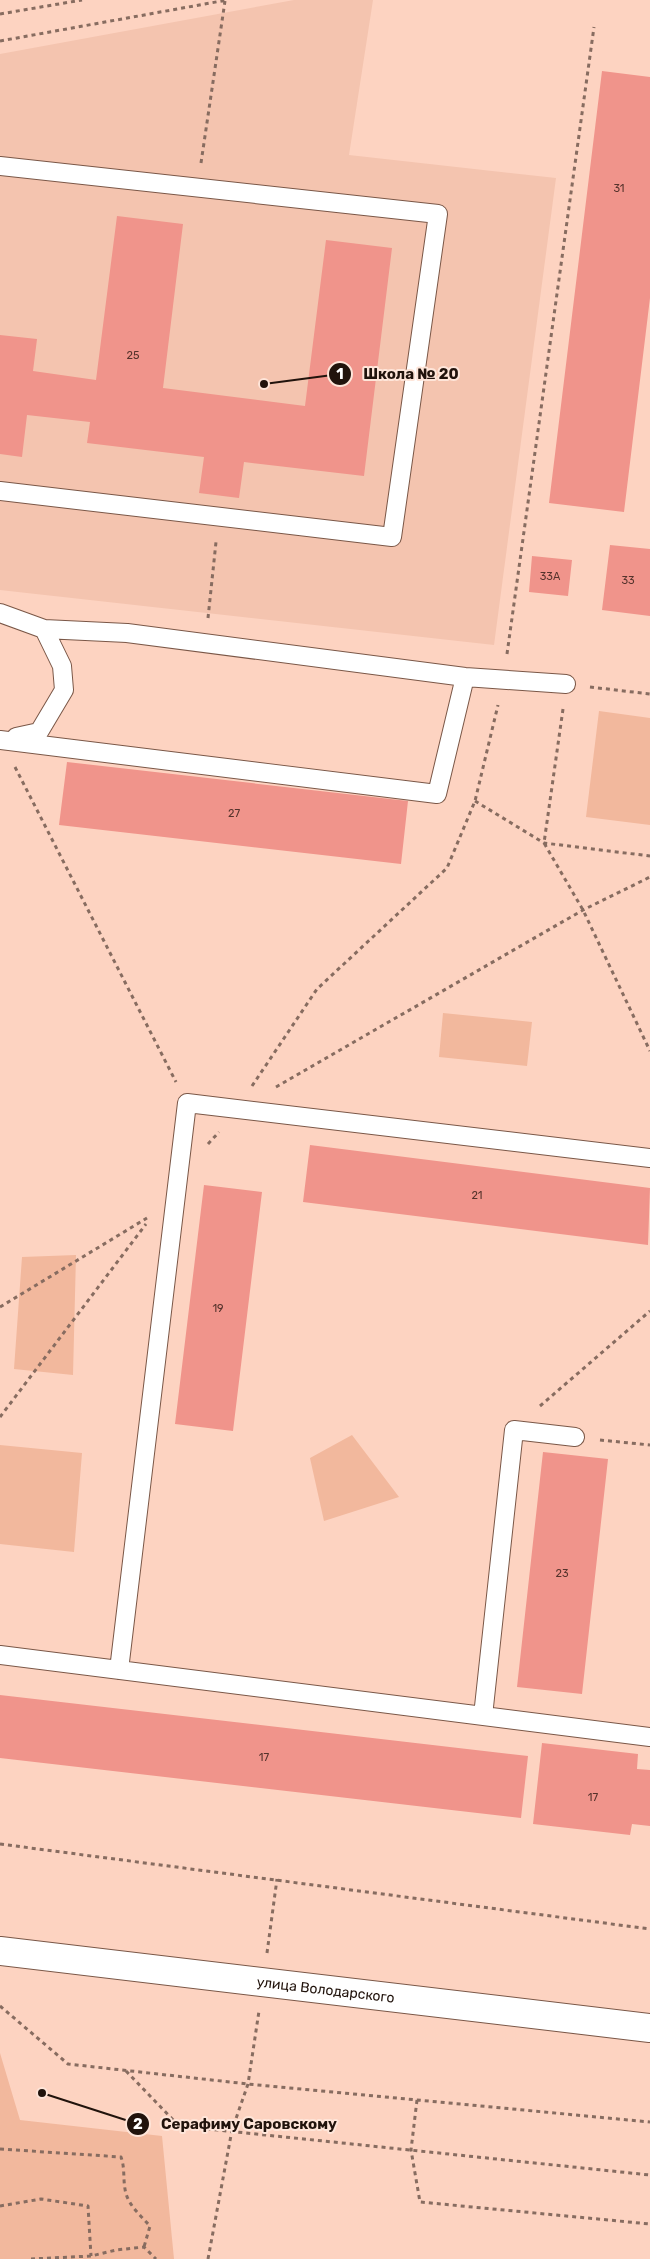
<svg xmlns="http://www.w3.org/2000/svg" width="650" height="2259" font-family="Rubik,sans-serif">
	<rect width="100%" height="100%" fill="#fdd3c1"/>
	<!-- built -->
	<path fill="#f4c4af" d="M294 0H373L349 155 556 178 494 645 0 590V54Z"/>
	<!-- green -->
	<path fill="#f2b89d" d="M599 711 650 718V825L586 817Z
		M443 1013 532 1022 527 1066 439 1057Z
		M76 1255 73 1375 14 1369 22 1257Z
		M352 1435 399 1497 324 1521 310 1458Z
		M0 1445 82 1453 74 1552 0 1544Z
		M0 2053 20 2120 162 2136 174 2259H0Z"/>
	<!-- building -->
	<path fill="#f0948b" d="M602 71 650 77V298L624 512 549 503Z
		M117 216 183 224 163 388 305 406 326 240 392 248 364 476 244 462 239 498 199 493 204 457 87 443 90 422 27 415 22 457 0 454V335L37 339 33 371 96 380Z
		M610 545 650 549V616L602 610Z
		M532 556 572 560 568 596 529 592Z
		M67 762 408 801 401 864 59 825Z
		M310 1145 650 1188 648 1245 303 1202Z
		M204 1185 262 1192 233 1431 175 1424Z
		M543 1452 608 1459 582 1694 517 1687Z
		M0 1695 528 1756 521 1818 0 1758Z
		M542 1743 638 1754 637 1769 650 1770V1826L632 1824 630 1835 533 1824Z"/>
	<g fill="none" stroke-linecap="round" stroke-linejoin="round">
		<!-- service casing -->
		<g stroke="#7a5747" stroke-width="20">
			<path id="service" d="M0 166 438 214 392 537 0 491
				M0 613 44 629 62 666 64 690 39 732 16 737
				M44 629 127 633 465 677 566 684
				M0 740 437 794 465 677
				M0 1655 650 1737
				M119 1670 187 1103 650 1158
				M483 1716 514 1430 575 1437"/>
		</g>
		<!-- tertiary casing -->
		<g stroke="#7a5747" stroke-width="30">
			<g id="tertiary">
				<path id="s1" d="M0 1951 650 2028"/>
			</g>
		</g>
		<!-- path -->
		<path stroke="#876c60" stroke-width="3" stroke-dasharray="4 4" stroke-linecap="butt" d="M0 14 82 0
			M0 41 227 0
			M201 163 225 1
			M208 618 216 542
			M507 654 594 27
			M590 687 650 694
			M563 709 544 843 583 910 650 1051
			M15 767 176 1082
			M475 801 544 843 650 856
			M252 1086 317 989 447 868 475 801 498 705
			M276 1087 583 910 650 877
			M208 1144 219 1132
			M0 1307 147 1218
			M540 1406 650 1311
			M0 1417 146 1224
			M600 1440 650 1445
			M0 1844 650 1929
			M267 1953 277 1879
			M0 2006 68 2064 248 2084 650 2122
			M126 2071 179 2126 650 2175
			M417 2100 411 2150 420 2202 650 2224
			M0 2149 121 2157C125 2168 123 2178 125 2189 127 2204 140 2215 150 2226L144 2247
			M0 2206 41 2199 88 2206 91 2256
			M31 2259 91 2256 116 2250 144 2247 156 2259
			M208 2259 232 2130 248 2084 259 2011"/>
		<!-- service -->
		<use href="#service" stroke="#fff" stroke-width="18"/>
		<!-- tertiary -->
		<use href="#tertiary" stroke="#fff" stroke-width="28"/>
	</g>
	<g text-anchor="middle" stroke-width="4" stroke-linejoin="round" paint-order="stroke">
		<!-- number labels -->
		<g font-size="11" fill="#55332c">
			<text x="619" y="192">31</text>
			<text x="133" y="359">25</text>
			<text x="550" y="580">33А</text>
			<text x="628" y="584">33</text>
			<text x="234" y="817">27</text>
			<text x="477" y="1199">21</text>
			<text x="218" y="1312">19</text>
			<text x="562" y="1577">23</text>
			<text x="264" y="1761">17</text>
			<text x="593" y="1801">17</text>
		</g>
		<!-- street labels -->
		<g font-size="14" fill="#21130c" stroke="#fee5d9">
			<text dy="5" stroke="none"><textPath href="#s1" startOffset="328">улица Володарского</textPath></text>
		</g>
	</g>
	<!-- callouts -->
	<path fill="none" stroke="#21130c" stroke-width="2" d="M264 384L340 374M42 2093L138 2124"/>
	<g fill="#21130c" stroke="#fee5d9" stroke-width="2">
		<circle cx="264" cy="384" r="5"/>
		<circle cx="42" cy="2093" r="5"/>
		<circle cx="340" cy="374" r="12"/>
		<circle cx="138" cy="2124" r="12"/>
	</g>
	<g font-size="15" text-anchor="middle" font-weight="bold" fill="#fff">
		<text x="340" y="379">1</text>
		<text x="138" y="2129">2</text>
	</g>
	<g font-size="15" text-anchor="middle" font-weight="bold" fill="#21130c" stroke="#fee5d9" stroke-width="4" stroke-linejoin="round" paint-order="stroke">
		<text x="411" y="379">Школа № 20</text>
		<text x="249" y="2129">Серафиму Саровскому</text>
	</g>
</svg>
